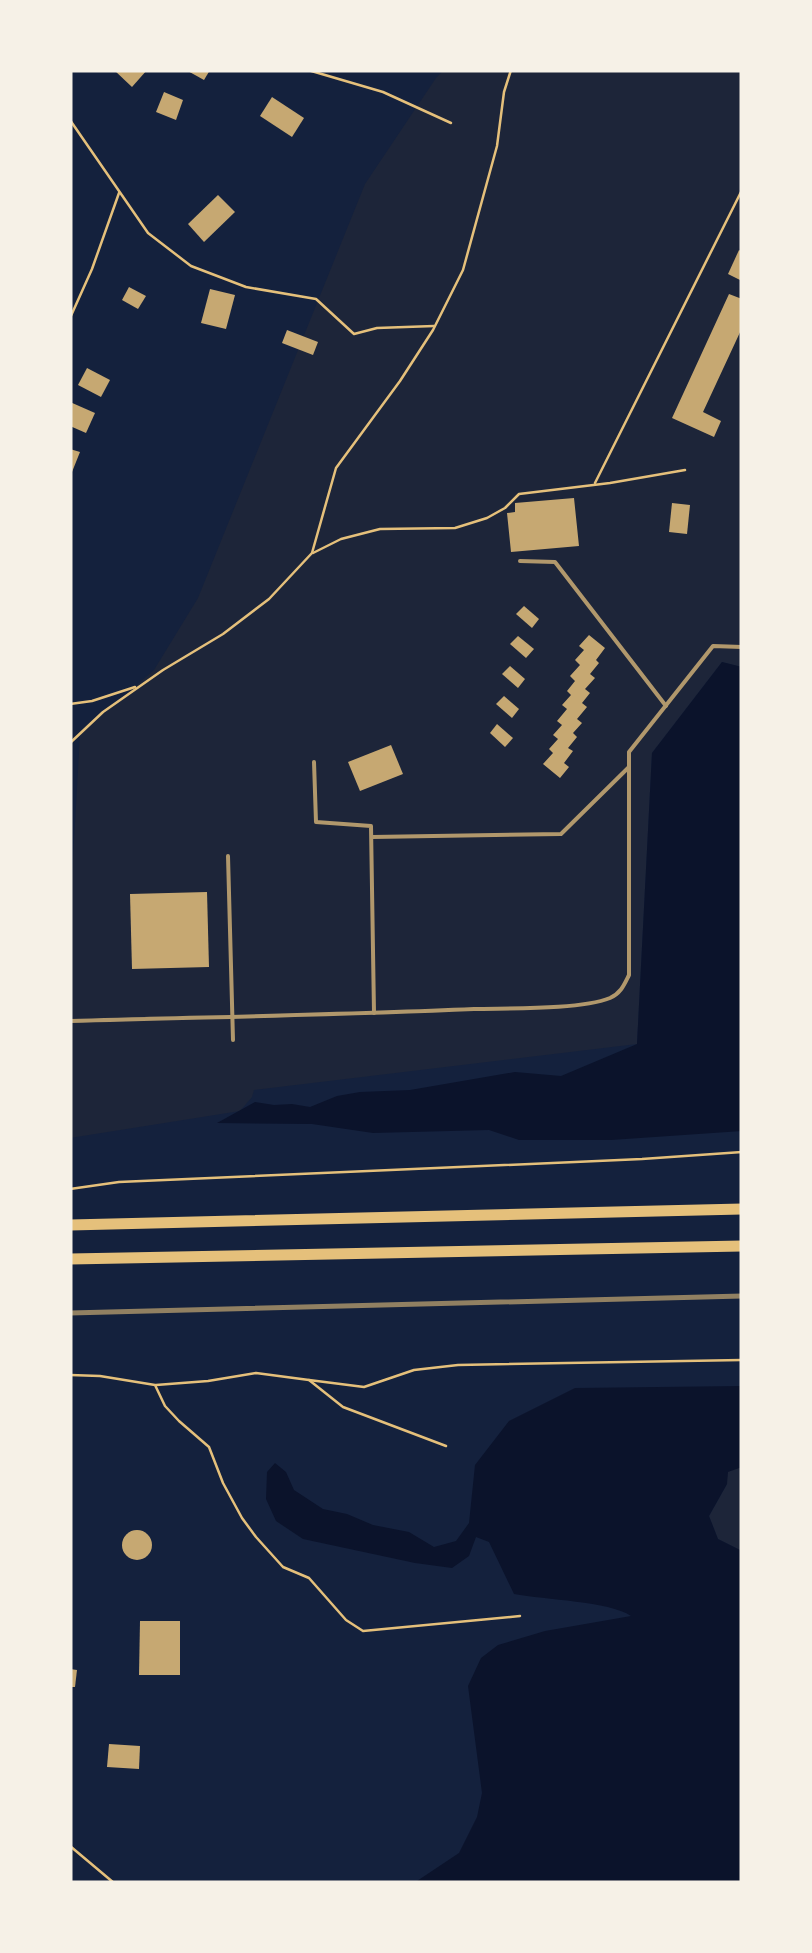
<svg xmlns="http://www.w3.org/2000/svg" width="812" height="1953" viewBox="0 0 812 1953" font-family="'PT Sans Narrow',sans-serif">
<rect width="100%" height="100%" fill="#14213d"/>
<g fill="#1d2539">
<path d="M444,70H742V667L722,662L652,753L637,1044L254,1090L252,1097L240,1111L70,1138V913L80,734L154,670L198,598L365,184L436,78Z"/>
<path d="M742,1467V1551L718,1539L709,1516L727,1484V1471Z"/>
</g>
<g fill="#0b132b">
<path d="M722,662L742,667V1131L611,1140H519L489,1130L373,1133L312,1124L217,1123L255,1102L274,1105L292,1104L310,1107L337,1096L360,1092L410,1090L515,1072L561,1076L637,1044L652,753Z"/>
<path d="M742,1386V1467L728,1472L727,1484L709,1516L718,1539L742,1551V1883H414L459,1853L477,1817L482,1793L468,1686L481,1658L498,1645L545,1631L631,1616C609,1601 545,1600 514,1594L489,1542L476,1537L469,1556L452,1568L415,1563L303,1539L276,1521L266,1499L267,1472L275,1463L286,1472L294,1490L323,1509L347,1514L373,1525L409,1532L434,1547L456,1541L469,1523L475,1465L509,1421L575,1388Z"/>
</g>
<g fill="#c6a872">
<path d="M114,70H147L132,87Z"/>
<path d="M186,70H210L204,80Z"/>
<path d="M164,92L183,100L176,120L156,112Z"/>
<path d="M272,97L304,118L292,137L260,116Z"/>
<path d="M218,195L235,212L204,242L188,224Z"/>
<path d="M739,250L742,252V281L728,274Z"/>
<path d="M129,287L146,296L138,309L122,300Z"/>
<path d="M210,289L235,295L226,329L201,323Z"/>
<path d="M729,294L742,299V328L703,412L721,421L714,437L672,418Z"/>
<path d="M287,330L318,342L313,355L282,343Z"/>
<path d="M87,368L110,380L101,397L78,385Z"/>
<path d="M70,402L95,413L86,433L70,426Z"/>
<path d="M70,449L80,452L70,477Z"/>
<path d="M574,498L579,546L511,552L507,513L515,512V503Z"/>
<path d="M672,503L690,505L687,534L669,532Z"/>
<path d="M524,606L539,619L532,628L516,614Z"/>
<path d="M589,635L605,648L596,660L599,663L590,674L595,678L585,689L590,693L582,703L587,707L577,719L582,723L573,733L577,737L568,748L573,751L564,763L569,767L560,778L543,764L553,753L549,749L558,739L553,735L562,725L557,721L567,709L562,705L571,695L567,691L575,681L570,676L580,665L575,660L584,650L579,646Z"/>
<path d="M518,636L534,649L526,658L510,644Z"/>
<path d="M510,666L525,679L518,688L502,674Z"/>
<path d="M504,696L519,709L512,718L496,704Z"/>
<path d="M497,724L513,738L505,747L490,733Z"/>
<path d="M391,745L403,774L360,791L348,762Z"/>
<path d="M207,892L209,967L132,969L130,894Z"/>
<circle cx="137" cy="1545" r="15"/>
<path d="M140,1621H180V1675H139Z"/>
<path d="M70,1669L77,1670L75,1687H70Z"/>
<path d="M109,1744L140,1746L139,1769L107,1767Z"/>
</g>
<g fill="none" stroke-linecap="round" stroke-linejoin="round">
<g stroke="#e5c07b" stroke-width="2.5">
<path d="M308,70L383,92L451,123"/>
<path d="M70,120L148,233L191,266L246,287L316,299L354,334L377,328L434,326"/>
<path d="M70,318L92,269L119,193"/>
<path d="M595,483L742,190"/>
<path d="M313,553L341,539L380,529L455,528L487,518L505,508L519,494L610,483L685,470"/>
<path d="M70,704L92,701L135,687"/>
<path d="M70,743L103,712L163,670L223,634L269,599L312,553L336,468L400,381L433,330L463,270L497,146L504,92L511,70"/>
<path d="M70,1189L119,1182L642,1159L742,1152"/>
<path d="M70,1375L100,1376L155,1385L165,1406L179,1421L209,1447L223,1483L242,1518L256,1537L283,1567L309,1578L346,1620L363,1631L520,1616"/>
<path d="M309,1380L364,1387L414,1370L458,1365L742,1360"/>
<path d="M156,1385L208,1381L256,1373L309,1380L343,1407L446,1446"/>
<path d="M70,1846L114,1883"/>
</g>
<g stroke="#b1986c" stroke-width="4">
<path d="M520,561L555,562L666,706"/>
<path d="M314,762L316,822L371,826L374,1013"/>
<path d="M372,837L561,834L629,767"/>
<path d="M228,856L233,1040"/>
<path d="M70,1021C205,1017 339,1015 474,1009C509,1008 580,1010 610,998C621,993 624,985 629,975V752L713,646L742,647"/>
</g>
<g stroke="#e5c07b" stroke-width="11">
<path d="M70,1225L742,1209"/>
<path d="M70,1259L742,1246"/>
</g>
<path stroke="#918062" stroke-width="5" d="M70,1313L742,1296"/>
</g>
<rect width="812" height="1953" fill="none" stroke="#f6f1e7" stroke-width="145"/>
</svg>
